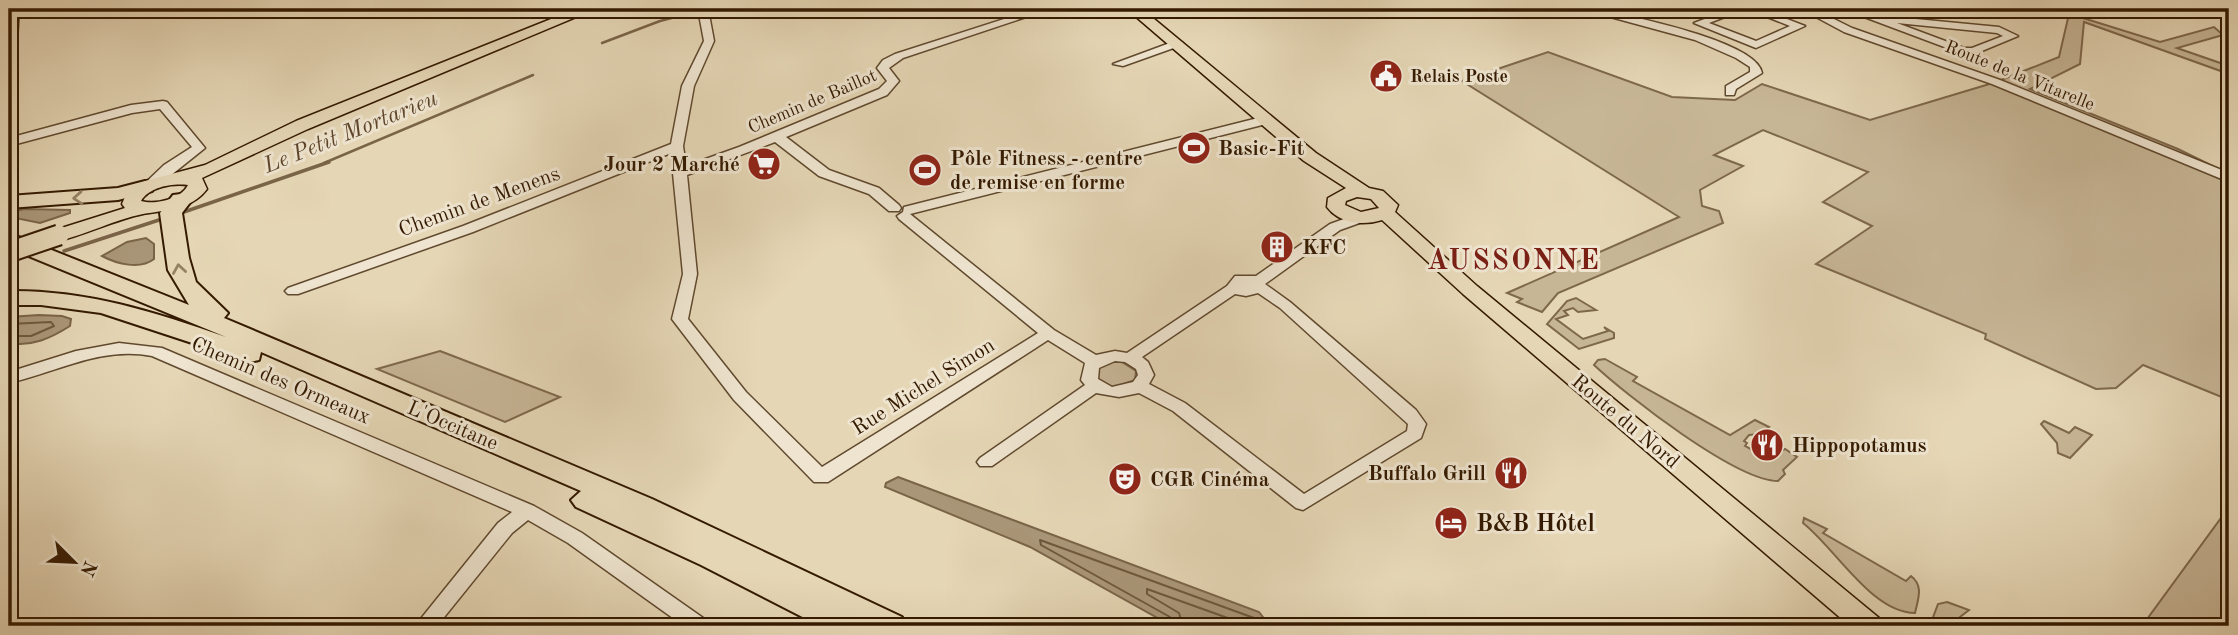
<svg xmlns="http://www.w3.org/2000/svg" width="2238" height="635" viewBox="0 0 2238 635" font-family="'Old Standard TT',serif">
<rect width="100%" height="100%" fill="#e5d6b5"/>
<filter id="stains"><feTurbulence type="fractalNoise" baseFrequency=".00286" numOctaves="4"/><feColorMatrix values="0 0 0 0 .2 0 0 0 0 .09 0 0 0 0 .02 0 0 0 .5 -.17"/></filter>
<radialGradient id="worn" r=".72"><stop offset=".6" stop-color="#630" stop-opacity="0"/><stop offset="1" stop-color="#630" stop-opacity=".3"/></radialGradient>
<g fill="#c7b696" stroke="#7e684c" stroke-width="2">
<path d="M2054,9L2160,42L2214,27L2223,35L2177,48L2229,66V74L2084,22L2080,64L2030,89L2178,149L2229,174L2217,176L2229,183V400L2143,365L2116,388L2096,389L1985,339L1986,334L1816,264L1872,226L1823,202L1868,172L1763,130L1714,155L1743,166L1700,190L1702,206L1719,211L1723,223L1558,293L1542,312L1517,302L1522,299L1507,293L1679,217L1462,81L1548,52L1672,97L1735,100L1762,84L1870,120L1996,82L2059,57L2069,14Z"/>
<path d="M1576,298L1596,310L1578,312L1573,308L1564,311L1568,315L1556,319L1583,339L1608,331L1604,327L1614,333V338L1579,349L1547,324L1567,301Z"/>
<path d="M440,351L560,397L505,422L377,369Z"/>
<path d="M1605,359L1637,377L1633,381L1730,435L1755,420L1769,427L1760,434L1749,435L1744,441L1747,443L1745,446L1769,459L1785,449L1797,457L1783,470L1785,474L1778,481C1736,481 1626,395 1594,365L1598,360Z"/>
<path d="M1108,362H1122L1136,371L1135,380L1112,388L1099,384L1094,371Z"/>
<path d="M2044,421L2069,433L2075,427L2092,435L2070,458L2058,453L2057,443L2041,424Z"/>
<path d="M2229,507V526L2225,532L2229,540V626H2142Z"/>
<path d="M1804,518L1827,529L1823,533L1906,581L1911,576C1924,586 1918,599 1915,613C1872,613 1836,549 1803,523Z"/>
<path d="M1947,602L1969,610L1960,617L1970,625L1934,624L1932,620L1938,604Z"/>
</g>
<g fill="#a99678" stroke="#7a6448" stroke-width="2">
<path d="M24,209L70,210V213L40,223L10,217L9,213Z"/>
<path d="M146,238L154,244V259C140,270 117,264 102,256L127,242Z"/>
<path d="M39,315L62,316L71,319L70,326C51,338 32,347 9,343V317Z"/>
<path d="M898,477L1259,612L1270,626H1172L1030,547L885,487L886,483Z"/>
</g>
<g fill="none" stroke-linecap="round" stroke-linejoin="round">
<g stroke="#6e583c" stroke-width="2">
<path d="M9,324L51,322L54,326L31,336H9"/>
<path d="M1174,626L1170,617L1041,545L1040,540L1254,618L1261,626"/>
<path d="M1183,626L1179,613L1147,594V589L1250,626"/>
</g>
<g stroke="#7a6448" stroke-width="2.5">
<path d="M602,43L660,21L702,10"/>
<path d="M324,163L533,75"/>
</g>
<g stroke="#7a6448" stroke-width="3.5">
<path d="M181,213L329,162"/>
<path d="M64,251L162,219"/>
<path d="M9,269L15,267"/>
</g>
<defs>
<g id="minor">
<path d="M9,9H19L15,72L9,75Z"/>
<path d="M698,9H708L714,41L694,86L683,146L686,166L739,147L879,89L887,81L877,68L883,60L895,54L1035,9H1050L903,58L889,68L899,81L887,95L786,137L829,170L879,188L899,205L901,208L899,211H889L869,194L819,176L775,142L687,175L697,274L688,319L746,392L822,467L1038,333L899,219L897,216L903,212L904,207L1266,116L1272,120L1270,123L910,214L1054,330L1096,355L1115,351L1127,353L1227,286L1235,276H1256L1330,224L1355,215H1365L1367,218L1365,221L1340,230L1265,284L1290,302L1416,410L1426,424L1421,438L1303,510L1296,508L1173,411L1139,393L1119,397L1096,393L992,466H980L977,462L980,458L1085,385L1081,380L1085,363L1048,340L828,482H814L734,400L672,319L683,274L671,153L473,232L298,294H288L285,291L288,288L463,226L671,144L682,86L704,41ZM1258,293L1280,308L1408,424L1407,431L1304,494L1185,403L1149,384L1154,375L1148,362L1142,357L1235,294L1246,296ZM1115,361L1125,362L1136,369L1138,375L1133,382L1112,387L1098,379L1099,368Z"/>
<path d="M1496,9H1508L1500,13Z"/>
<path d="M1581,9H1598C1629,16 1757,41 1762,73L1736,89L1734,95H1726V86L1750,72V67L1736,58L1695,40Z"/>
<path d="M1731,9H1746L1709,23L1756,41L1790,26L1747,9H1761L1805,26L1756,48L1694,23Z"/>
<path d="M1801,9H1814L1852,28L2000,80L2229,173V182L1992,84L1844,32Z"/>
<path d="M1843,9H1857L1874,15L1999,27L2018,36L1977,53L1963,54ZM1897,23L1997,33L2003,36L1972,48H1964Z"/>
<path d="M1178,40L1183,43L1182,45L1123,66L1113,64Z"/>
<path d="M163,101L167,102L205,148L155,188L150,189L143,185L164,165L192,147L160,109L132,113L9,146V138L131,105Z"/>
<path d="M119,343L162,348L534,506L582,533L706,620L710,626H684L568,543L528,520L512,533L437,626H415L498,523L512,512L152,356C100,346 58,372 9,383V372L76,351Z"/>
</g>
<g id="major">
<path d="M576,9H595L308,129L202,178L207,189C191,210 166,210 143,214C114,220 87,234 59,241L49,235L52,231L125,208L122,204L127,192L145,181L205,165L296,121ZM188,185C181,199 156,205 141,201C149,187 172,183 188,185Z"/>
<path d="M1127,9H1142L1316,153L1369,188L1383,191L1398,205L1395,212L1477,286L1879,618L1883,626H1850L1463,294L1382,220C1363,226 1340,224 1327,207L1328,198L1346,188L1304,161ZM1357,197L1371,199L1379,208L1361,212L1345,205L1346,201Z"/>
<path d="M2212,9H2227L2229,22Z"/>
</g>
<g id="highway">
<path d="M145,181L155,187L152,191L118,200L9,208V196L118,188Z"/>
<path d="M181,194L192,200L182,213L189,258L196,282L228,313L224,318L652,499L902,617L906,626H820L701,565L576,507L571,500L581,491L261,352L259,360L250,362L101,313L41,305H9V291C86,290 155,312 226,337L9,248V233L189,305L168,270L160,213L173,195Z"/>
</g>
</defs>
<use href="#minor" stroke="#60492e" stroke-width="3"/>
<use href="#major" stroke="#341a01" stroke-width="3"/>
<use href="#highway" stroke="#341a01" stroke-width="4"/>
<use href="#minor" fill="#eee4cf" fill-rule="evenodd"/>
<use href="#major" fill="#e5d6b5" fill-rule="evenodd"/>
<use href="#highway" fill="#e5d6b5" fill-rule="evenodd"/>
<defs>
<path id="major-bridge" d="M9,252L59,235"/>
</defs>
<use href="#major-bridge" stroke="#341a01" stroke-width="23" stroke-linecap="butt"/>
<use href="#major-bridge" stroke="#e5d6b5" stroke-width="19"/>
</g>
<defs><path id="oneway-chevron" d="M-2-3.5L2.5 0L-2 3.5" fill="none" stroke-width="1.6" stroke-linecap="round" stroke-linejoin="round" transform="scale(1.75)"/></defs>
<g stroke="#958164">
<use href="#oneway-chevron" transform="translate(78 198) rotate(176)"/>
<use href="#oneway-chevron" transform="translate(179 269) rotate(-99)"/>
</g>
<defs>
<symbol id="civic-disc" viewBox="-11 -11 22 22"><circle r="9.5" fill="#8f2418" stroke="#eee4cf"/><path d="M-.6-6.5H3V-4.5H.6V-3L4-1V1h2V6H-6V1h2V-1L-.6-3ZM-1.2 2.5V6h2.4V2.5Z" fill="#fff"/></symbol>
<symbol id="stadium-disc" viewBox="-11 -11 22 22"><circle r="9.5" fill="#8f2418" stroke="#eee4cf"/><path d="M0-5a6.5 5 0 1 0 0 10a6.5 5 0 1 0 0-10ZM-3.5-1.8h7v3.6h-7Z" fill="#fff"/></symbol>
<symbol id="supermarket-disc" viewBox="-11 -11 22 22"><circle r="9.5" fill="#8f2418" stroke="#eee4cf"/><path d="M-6-5.5h2.5l.6 2H6L4.5 2H-2.5L-4.4-4H-6ZM-1.5 3.2a1.3 1.3 0 1 0 .1 0ZM3 3.2a1.3 1.3 0 1 0 .1 0Z" fill="#fff"/></symbol>
<symbol id="building-disc" viewBox="-11 -11 22 22"><circle r="9.5" fill="#8f2418" stroke="#eee4cf"/><path d="M-4-6H4V6H1V3H-1V6H-4ZM-2.5-4.3h1.7v1.8h-1.7ZM.8-4.3h1.7v1.8H.8ZM-2.5-1h1.7V.8h-1.7ZM.8-1h1.7V.8H.8Z" fill="#fff"/></symbol>
<symbol id="restaurant-disc" viewBox="-11 -11 22 22"><circle r="9.5" fill="#8f2418" stroke="#eee4cf"/><path d="M-5-6h1v4h1v-4h1v4h1v-4h1v5L-1.5 .5V6h-2V.5L-5-1ZM5-6V6H3V1.5H1.5Q1.5-4 5-6Z" fill="#fff"/></symbol>
<symbol id="theatre-disc" viewBox="-11 -11 22 22"><circle r="9.5" fill="#8f2418" stroke="#eee4cf"/><path d="M-5-5.5Q0-4 5-5.5V0Q5 5 0 6Q-5 5-5 0ZM-3.3-2.5H-1v1.5H-3.3ZM1-2.5H3.3v1.5H1ZM-2.8 1Q0 5.5 2.8 1Z" fill="#fff"/></symbol>
<symbol id="hotel-disc" viewBox="-11 -11 22 22"><circle r="9.5" fill="#8f2418" stroke="#eee4cf"/><path d="M-6-4.5h1.5V1H6V5H4.5V3h-9V5H-6ZM-4 0a1.8 1.8 0 1 1 3.6 0ZM.5 0V-2.5h3Q6-2.5 6 0Z" fill="#fff"/></symbol>
</defs>
<g fill-rule="evenodd">
<use href="#civic-disc" x="1367" y="57" width="38" height="38"/>
<use href="#stadium-disc" x="1175" y="129" width="38" height="38"/>
<use href="#supermarket-disc" x="745" y="145" width="38" height="38"/>
<use href="#stadium-disc" x="906" y="151" width="38" height="38"/>
<use href="#building-disc" x="1258" y="228" width="38" height="38"/>
<use href="#restaurant-disc" x="1748" y="426" width="38" height="38"/>
<use href="#restaurant-disc" x="1492" y="454" width="38" height="38"/>
<use href="#theatre-disc" x="1106" y="460" width="38" height="38"/>
<use href="#hotel-disc" x="1432" y="504" width="38" height="38"/>
</g>
<g text-anchor="middle" stroke-width="6" stroke-linejoin="round" paint-order="stroke">
<g font-size="18" fill="#341a01" stroke="#eee4cf">
<text transform="translate(2020 75) rotate(22)" y="6">Route de la Vitarelle</text>
<text transform="translate(812 101) rotate(-23)" y="6">Chemin de Baillot</text>
</g>
<g font-size="18" font-weight="bold" fill="#341a01" stroke="#eee4cf" text-anchor="start">
<text x="1410" y="82">Relais Poste</text>
</g>
<g font-size="21" font-weight="bold" fill="#341a01" stroke="#eee4cf" text-anchor="start">
<text x="1218" y="155">Basic-Fit</text>
<text x="950" y="165">Pôle Fitness - centre<tspan x="950" dy="24">de remise en forme</tspan></text>
<text x="740" y="171" text-anchor="end">Jour 2 Marché</text>
<text x="1302" y="254">KFC</text>
<text x="1792" y="452">Hippopotamus</text>
<text x="1486" y="480" text-anchor="end">Buffalo Grill</text>
<text x="1150" y="486">CGR Cinéma</text>
</g>
<g font-size="21" fill="#341a01" stroke="#eee4cf">
<text transform="translate(479 201) rotate(-20)" y="7">Chemin de Menens</text>
<text transform="translate(281 380) rotate(23)" y="7">Chemin des Ormeaux</text>
<text transform="translate(923 386) rotate(-32)" y="7">Rue Michel Simon</text>
<text transform="translate(1626 421) rotate(40)" y="7">Route du Nord</text>
<text transform="translate(453 425) rotate(23)" y="7">L'Occitane</text>
</g>
<g font-size="23" font-style="italic" fill="#5d452b" stroke="#eee4cf">
<text transform="translate(350 131) rotate(-22)" y="8">Le Petit Mortarieu</text>
</g>
<g font-size="24" font-weight="bold" fill="#341a01" stroke="#eee4cf" text-anchor="start">
<text x="1476" y="531">B&amp;B Hôtel</text>
</g>
<g font-size="28" font-weight="bold" letter-spacing="2" fill="#7a1f14" stroke="#eee4cf">
<text x="1514" y="269">AUSSONNE</text>
</g>
</g>
<rect width="2238" height="635" fill="none" stroke="#e5d6b5" stroke-width="35"/>
<rect x="10" y="10" width="2217" height="614" fill="none" stroke="#341a01" stroke-width="3.5"/>
<rect x="18" y="18" width="2203" height="600" fill="none" stroke="#341a01" stroke-width="2"/>
<g transform="translate(74 562) rotate(114)" stroke="#eee4cf" stroke-width="5" paint-order="stroke">
<path d="M0-5L12 26L0 18L-12 26Z" fill="#341a01"/>
<text y="-10" font-size="19" font-weight="bold" text-anchor="middle" fill="#341a01">N</text>
</g>
<rect width="100%" height="100%" filter="url(#stains)"/>
<rect width="100%" height="100%" fill="url(#worn)"/>
</svg>
